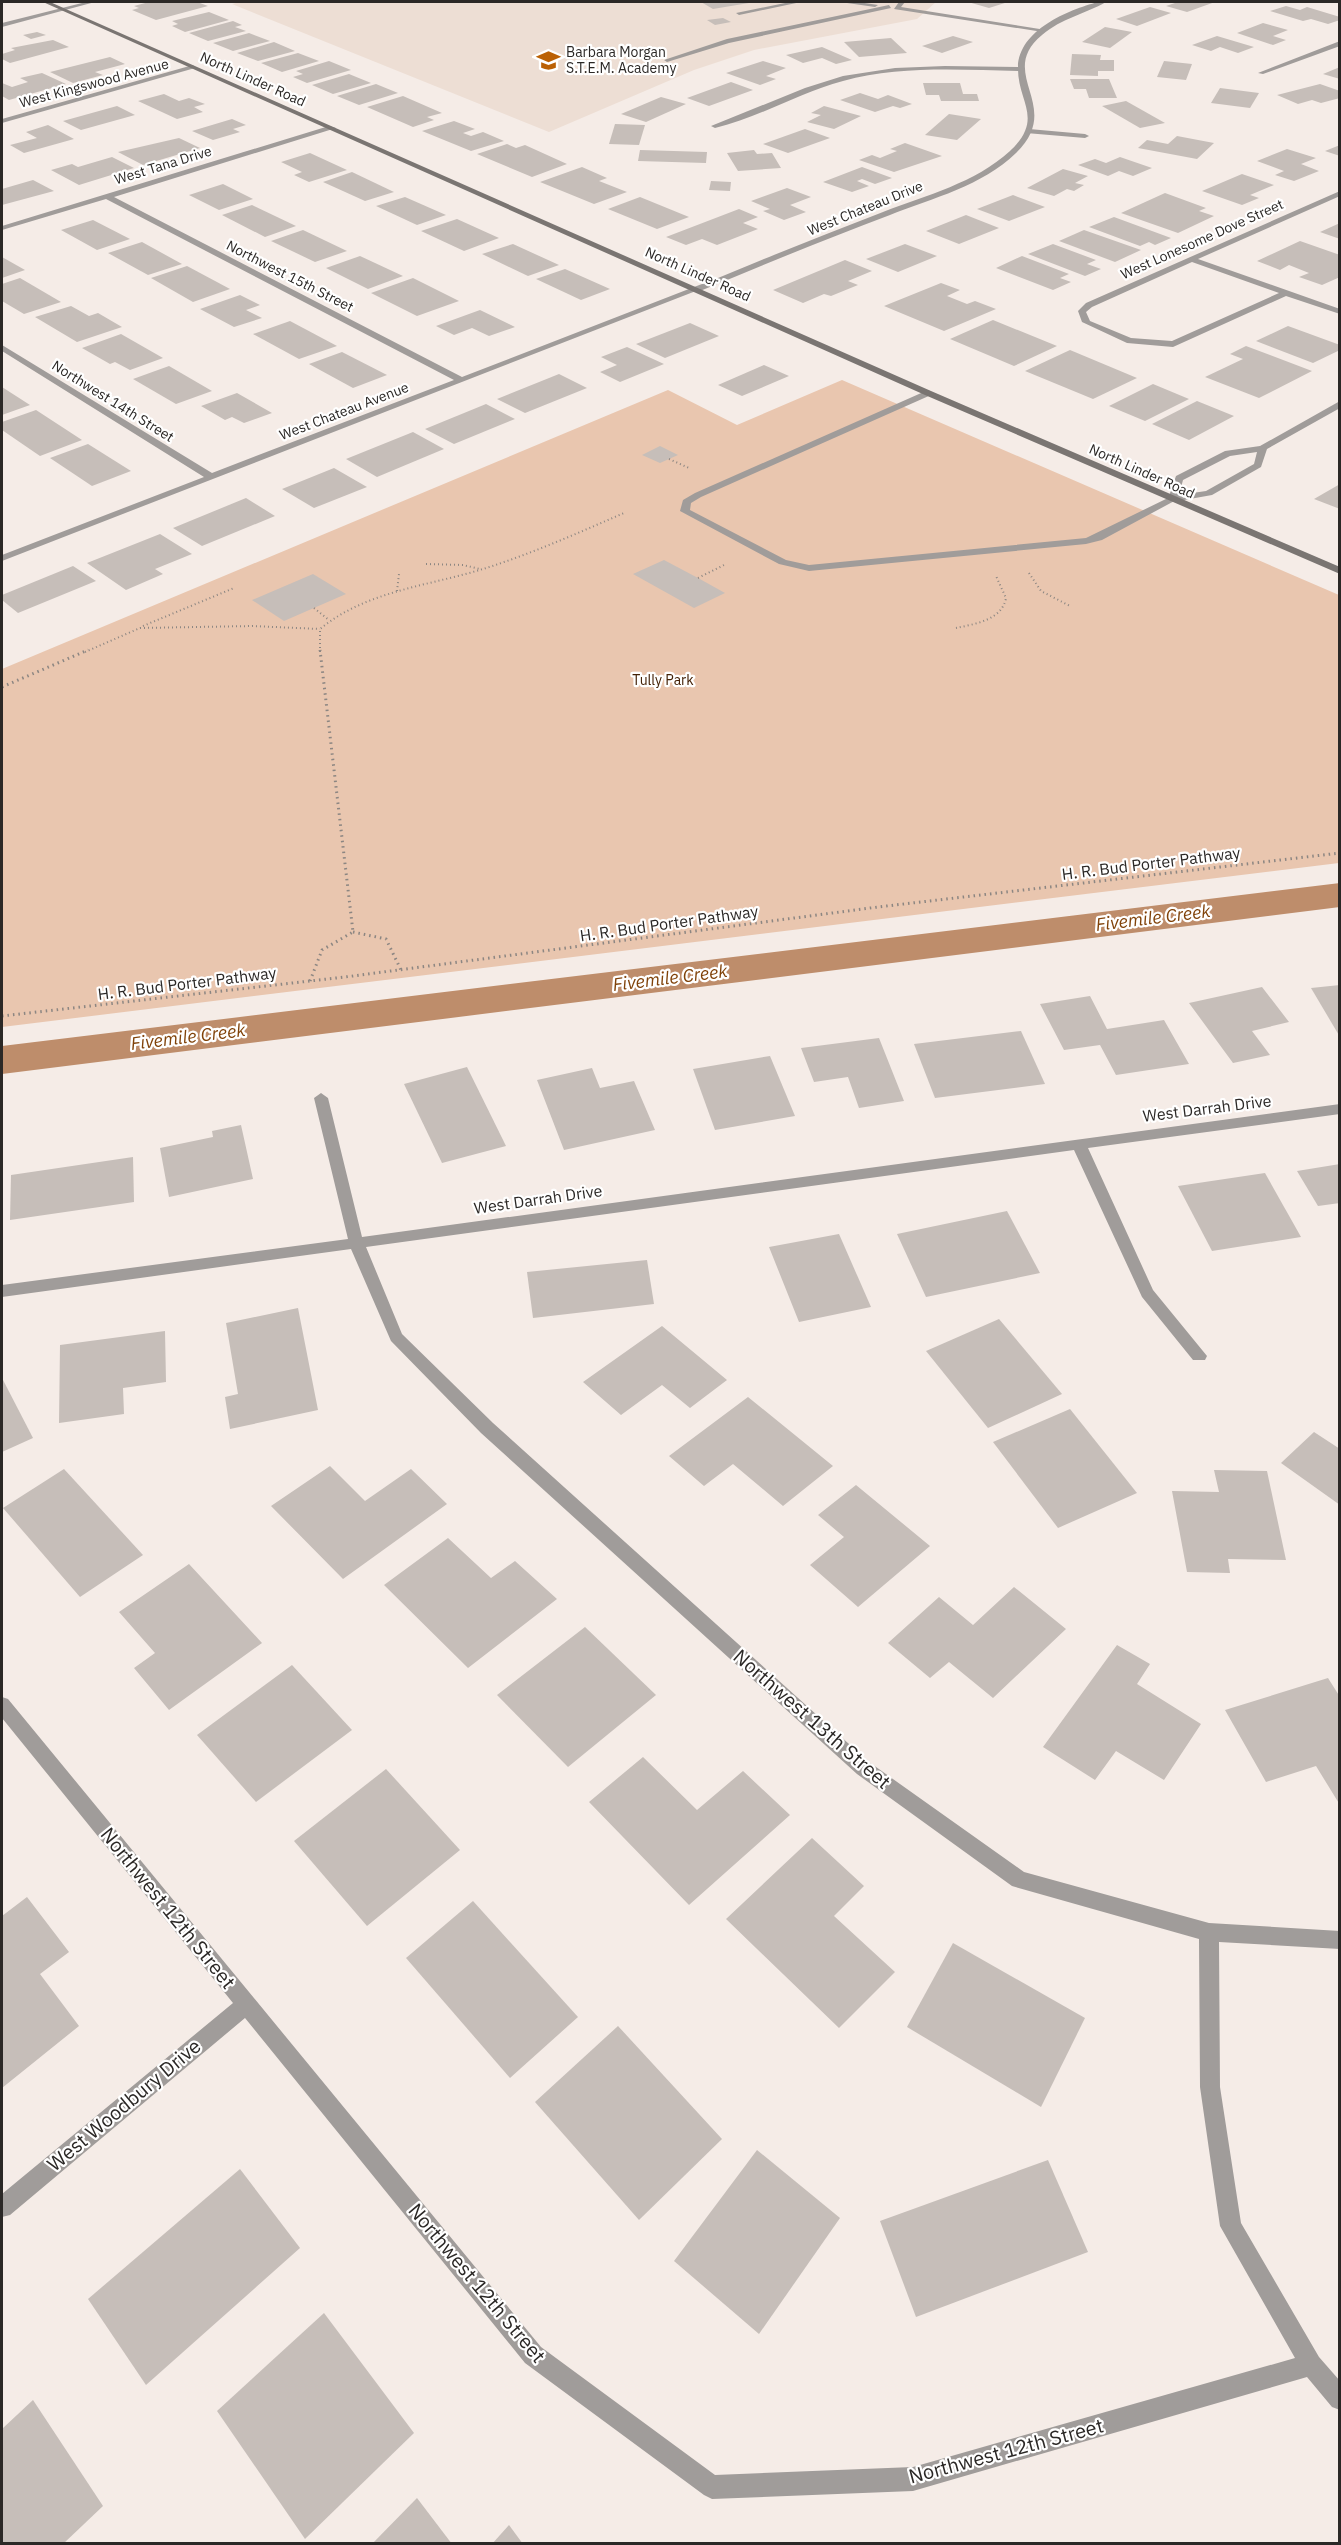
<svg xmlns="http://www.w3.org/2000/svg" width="1341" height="2545" viewBox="0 0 1341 2545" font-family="'IBM Plex Sans',sans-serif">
<rect width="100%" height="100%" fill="#f5ece7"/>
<path fill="#edded4" d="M240,2H936L917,19L754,50L694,70L549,132L232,4Z"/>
<path fill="#e9c6af" d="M842,380L1339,595V863L2,1027V669L668,390L737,425Z"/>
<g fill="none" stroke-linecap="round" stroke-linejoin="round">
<path fill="#be8d6b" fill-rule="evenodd" d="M1340,883V907L2,1074V1046Z"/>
</g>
<g fill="#c6beb9">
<path d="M149,2H197L208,6L156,20L132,10L139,8L134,6Z"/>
<path d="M701,2H749V3L713,9Z"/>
<path d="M968,2H1008L989,8Z"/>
<path d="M1178,2H1215L1187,12L1166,6Z"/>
<path d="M1286,6L1300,10L1307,7L1340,17V20L1328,24L1311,19L1303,21L1270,11Z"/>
<path d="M1150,7L1171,13L1137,26L1116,19Z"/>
<path d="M209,12L229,20L185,32L172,26L178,24L172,21Z"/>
<path d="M723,18L731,22L715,25L707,20Z"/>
<path d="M233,21L242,25L235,27L246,31L208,41L189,33Z"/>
<path d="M1263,23L1288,30L1273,36L1286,40L1273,45L1237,33Z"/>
<path d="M1105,27L1132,32L1110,48L1082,42Z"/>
<path d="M37,32L46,35L31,39L23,35Z"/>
<path d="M249,33L270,41L233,51L213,43Z"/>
<path d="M953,36L973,42L942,53L922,46Z"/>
<path d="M1217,36L1254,47L1238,53L1220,47L1211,51L1192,45Z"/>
<path d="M891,38L907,53L859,57L844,42Z"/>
<path d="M53,40L69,47L10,63L2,59V54L15,50L11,48Z"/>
<path d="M274,42L295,51L258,61L237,53Z"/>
<path d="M822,47L852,60L836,64L822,58L803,63L786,55Z"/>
<path d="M298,53L319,61L282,72L261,63Z"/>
<path d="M1072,54L1101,55L1100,60H1114V71H1098V76L1070,75Z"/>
<path d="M110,57L125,64L95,72L103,75L73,83L50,72Z"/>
<path d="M329,61L351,70L307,83L293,77L303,74L296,71Z"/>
<path d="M763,61L786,68L766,76L776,79L760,85L726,73Z"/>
<path d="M1164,61L1192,64L1186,80L1157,77Z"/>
<path d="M1340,67V79L1323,74Z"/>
<path d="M42,73L66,84L9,100L2,96V83L12,87L28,82L20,78Z"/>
<path d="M349,74L371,83L333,94L312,85Z"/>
<path d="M1070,79H1109L1117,98H1089L1086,89H1074Z"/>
<path d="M731,82L753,90L709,106L687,98Z"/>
<path d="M923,83H960L963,94H977L979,101H941L939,95H926Z"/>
<path d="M376,84L398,93L359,105L337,96Z"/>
<path d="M1320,84L1340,91V98L1321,103L1312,100L1298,104L1277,95Z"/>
<path d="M1220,88L1259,93L1250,108L1211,103Z"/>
<path d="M860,93L878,99L888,95L912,104L900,108L893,106L875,112L840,100Z"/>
<path d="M164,94L179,101L189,98L205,104L194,107L203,112L177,119L138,101Z"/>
<path d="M403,96L442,113L427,117L434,120L413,127L367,107Z"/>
<path d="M661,97L686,104L646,122L621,114Z"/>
<path d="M1126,101L1165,123L1140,128L1102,106Z"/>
<path d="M117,106L135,115L81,130L63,121Z"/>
<path d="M824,106L861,116L834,129L807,122L821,115L811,113Z"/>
<path d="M949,114L981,119L957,140L925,135Z"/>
<path d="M232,119L246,125L233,129L240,132L213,140L192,131Z"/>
<path d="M454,121L475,129L463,133L471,136L483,132L504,141L471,151L422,131Z"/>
<path d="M615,124L645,125L639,145L609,144Z"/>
<path d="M48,125L74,139L24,153L10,145L37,138L26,132Z"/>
<path d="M805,129L830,138L788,153L763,144Z"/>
<path d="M1177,136L1214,143L1197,159L1138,148L1147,140L1168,144Z"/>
<path d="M179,138L200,148L143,165L118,152Z"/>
<path d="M905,143L942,156L894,172L859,160L872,155L880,158L897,151L890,149Z"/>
<path d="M507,144L516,148L525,145L567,164L532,177L477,154Z"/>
<path d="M1340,145V156L1325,151Z"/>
<path d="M1287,149L1316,158L1301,164L1319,171L1294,181L1275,175L1284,171L1257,161Z"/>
<path d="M640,150L707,152L706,163L638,161Z"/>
<path d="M754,150L757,154L772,153L781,168L738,171L727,153Z"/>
<path d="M310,153L347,170L309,182L294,175L302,172L281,162Z"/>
<path d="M112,157L134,168L79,185L51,170L72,164L78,167Z"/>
<path d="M1120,157L1152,168L1133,176L1119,171L1108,176L1078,165L1095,159L1106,163Z"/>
<path d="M582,167L607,178L599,181L627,192L594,204L540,182Z"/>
<path d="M862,167L892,178L875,184L862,179L857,181L869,186L852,192L823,182Z"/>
<path d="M1063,169L1088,176L1075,183L1084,185L1074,191L1067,189L1054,196L1027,188Z"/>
<path d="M352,172L394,192L365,201L323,182Z"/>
<path d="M1242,174L1274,185L1250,195L1259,198L1242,205L1202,191Z"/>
<path d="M33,180L54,191L2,205V189Z"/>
<path d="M711,181L731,182L730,191L709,190Z"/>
<path d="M223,184L253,199L219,210L189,195Z"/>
<path d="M787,188L811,197L790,205L806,212L784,220L763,211L770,209L751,201Z"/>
<path d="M1165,193L1206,208L1199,211L1214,216L1178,233L1121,213Z"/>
<path d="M1013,195L1045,207L1009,221L977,209Z"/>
<path d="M405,197L446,215L417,225L376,206Z"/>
<path d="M640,197L689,217L657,229L608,209Z"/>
<path d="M252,205L296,226L265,237L222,215Z"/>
<path d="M739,209L758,217L743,223L758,229L717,245L702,239L686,245L666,237Z"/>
<path d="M966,215L999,228L959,244L926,231Z"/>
<path d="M1114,217L1171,238L1155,245L1149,242L1140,246L1089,227Z"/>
<path d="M457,219L499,238L464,251L421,231Z"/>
<path d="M93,220L130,239L97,250L61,230Z"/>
<path d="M1340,223V239L1320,232Z"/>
<path d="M303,230L347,251L315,262L271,241Z"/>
<path d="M1084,230L1141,250L1115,262L1059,241Z"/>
<path d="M1300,241L1340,255V277L1322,285L1299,277L1309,273L1289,265L1280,270L1257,261Z"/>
<path d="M142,242L182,264L148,275L108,253Z"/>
<path d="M513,244L559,265L528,276L482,254Z"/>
<path d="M905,244L937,256L898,272L866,259Z"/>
<path d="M1053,244L1096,260L1087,264L1101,269L1085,276L1028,254Z"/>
<path d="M360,256L403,276L368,289L326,268Z"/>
<path d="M1022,256L1069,274L1060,278L1071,282L1053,290L996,268Z"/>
<path d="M2,257L25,270L2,278Z"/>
<path d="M845,260L872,271L848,281L858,285L831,296L824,294L803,303L773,290Z"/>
<path d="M187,266L230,289L193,302L151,278Z"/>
<path d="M565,269L610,289L581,300L536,279Z"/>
<path d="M20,278L61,302L24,314L2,301V284Z"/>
<path d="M413,278L459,301L417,316L371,293Z"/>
<path d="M941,283L960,290L947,296L967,304L975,301L996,309L944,331L884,306Z"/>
<path d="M240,295L260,305L246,310L262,318L234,327L200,309Z"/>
<path d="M71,306L89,316L98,313L122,327L77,342L35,317Z"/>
<path d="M480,310L515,327L489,336L472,328L454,335L436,326Z"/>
<path d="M993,320L1057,346L1014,366L950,339Z"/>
<path d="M290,321L337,346L299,359L253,334Z"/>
<path d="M690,323L719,336L665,358L636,344Z"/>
<path d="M1288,326L1340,345V350L1313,363L1256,341Z"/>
<path d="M121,334L163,358L130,370L115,362L110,364L82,348Z"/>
<path d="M1246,346L1312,371L1259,398L1205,377L1243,359L1230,354Z"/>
<path d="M627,347L664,364L620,382L600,372L617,365L601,357Z"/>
<path d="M1070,350L1137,378L1093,399L1025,371Z"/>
<path d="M342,352L387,375L353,388L309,364Z"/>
<path d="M764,365L789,376L742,396L718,385Z"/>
<path d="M169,366L212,391L176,404L133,379Z"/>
<path d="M559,374L587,388L525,413L497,399Z"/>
<path d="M1153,384L1189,399L1145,421L1109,406Z"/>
<path d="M2,387L30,405L2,415Z"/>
<path d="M237,393L272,413L244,423L232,417L225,420L201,406Z"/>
<path d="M1197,401L1234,416L1189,440L1152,424Z"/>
<path d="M486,404L515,419L454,444L425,429Z"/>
<path d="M36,410L82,440L40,456L2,430V422Z"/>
<path d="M413,432L444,449L377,477L346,459Z"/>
<path d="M88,444L131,471L92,486L50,458Z"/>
<path d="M660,446L678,455L660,463L642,455Z"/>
<path d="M334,468L367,487L314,508L282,489Z"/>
<path d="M1340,484V509L1314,499Z"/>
<path d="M246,498L275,516L202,546L173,528Z"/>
<path d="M160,534L192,554L155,569L163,574L126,590L87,563Z"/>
<path d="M664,560L698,578L725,593L694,608L633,574Z"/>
<path d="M73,566L96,581L18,613L2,600V595Z"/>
<path d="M313,574L346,594L284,621L252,600Z"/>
<path d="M1340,985V1037L1311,988Z"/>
<path d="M1262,987L1289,1022L1252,1031L1270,1055L1233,1063L1189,1003Z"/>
<path d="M1090,996L1107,1029L1164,1020L1189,1064L1116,1075L1100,1045L1064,1050L1040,1004Z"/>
<path d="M1021,1031L1045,1084L935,1098L914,1044Z"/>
<path d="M879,1038L904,1101L859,1108L848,1077L814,1082L801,1048Z"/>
<path d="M770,1056L795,1116L715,1130L693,1069Z"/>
<path d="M467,1067L506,1146L442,1163L404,1084Z"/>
<path d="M592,1068L600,1088L634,1081L655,1130L564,1150L537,1080Z"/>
<path d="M241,1125L253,1179L169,1197L160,1148L213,1137L212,1131Z"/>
<path d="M133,1157L134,1202L10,1220L11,1175Z"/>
<path d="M1340,1164V1203L1318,1206L1297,1171Z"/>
<path d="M1265,1173L1301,1237L1212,1251L1178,1186Z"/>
<path d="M1007,1211L1040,1273L926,1297L897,1234Z"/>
<path d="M839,1234L871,1307L799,1322L769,1247Z"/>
<path d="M647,1260L654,1304L533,1318L527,1272Z"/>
<path d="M298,1308L318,1410L230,1429L225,1397L238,1394L226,1323Z"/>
<path d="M999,1319L1062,1394L988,1428L926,1351Z"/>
<path d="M662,1326L727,1380L690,1408L662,1385L621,1415L583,1382Z"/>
<path d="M165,1331L166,1382L123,1388L124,1414L59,1423L60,1345Z"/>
<path d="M2,1378L33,1438L2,1452Z"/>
<path d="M748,1397L833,1466L783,1506L733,1464L704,1486L669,1456Z"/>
<path d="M1070,1409L1137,1493L1058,1528L993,1442Z"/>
<path d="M1314,1432L1340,1449V1505L1281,1463Z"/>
<path d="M330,1466L365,1501L411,1469L447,1504L343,1579L271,1506Z"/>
<path d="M64,1469L143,1555L80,1597L3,1508Z"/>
<path d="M1214,1470L1267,1471L1286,1560L1228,1559L1230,1573L1187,1572L1172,1491L1219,1492Z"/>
<path d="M856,1485L930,1546L858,1607L810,1565L844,1537L818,1515Z"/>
<path d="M448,1538L491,1578L515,1561L557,1599L468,1668L384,1585Z"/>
<path d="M189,1564L262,1643L169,1710L134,1668L155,1653L119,1612Z"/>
<path d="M1014,1587L1066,1629L993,1698L949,1662L930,1678L888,1643L939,1597L973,1625Z"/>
<path d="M585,1627L656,1695L568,1767L497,1695Z"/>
<path d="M1117,1645L1150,1664L1137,1684L1201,1724L1164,1780L1116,1751L1095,1780L1043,1747Z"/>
<path d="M292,1665L352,1730L256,1802L197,1735Z"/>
<path d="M1328,1678L1340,1697V1805L1316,1766L1266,1782L1225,1710Z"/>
<path d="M643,1757L697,1810L743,1771L790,1815L689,1905L589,1802Z"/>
<path d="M386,1769L460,1850L367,1926L294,1841Z"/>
<path d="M812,1838L864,1886L834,1916L895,1972L839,2028L726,1919Z"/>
<path d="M27,1897L69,1952L40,1974L79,2026L2,2088V1916Z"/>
<path d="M473,1901L578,2017L510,2078L406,1958Z"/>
<path d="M953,1943L1085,2018L1041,2107L907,2027Z"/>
<path d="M618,2026L722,2139L639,2220L535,2102Z"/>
<path d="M757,2150L840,2218L759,2334L674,2261Z"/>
<path d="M1048,2160L1088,2252L916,2317L880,2221Z"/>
<path d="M240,2169L300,2248L146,2385L88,2299Z"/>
<path d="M324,2313L414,2433L305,2539L217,2411Z"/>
<path d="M33,2400L103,2506L63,2544H2V2429Z"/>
<path d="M417,2498L452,2544H372Z"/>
<path d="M509,2525L523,2544H492Z"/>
</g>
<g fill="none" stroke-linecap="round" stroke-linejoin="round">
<g stroke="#8c8682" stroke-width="2" stroke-dasharray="1 3" stroke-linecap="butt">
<path d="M669,459L689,468"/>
<path d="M426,564L463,565L480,569"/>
<path d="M1029,573L1041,591L1070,606"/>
<path d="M698,578L724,565"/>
<path d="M397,591L399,574"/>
<path d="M314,608L329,620"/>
<path d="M143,626L234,588"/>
<path d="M956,628C975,624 1002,620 1006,598L996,576"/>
<path d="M85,652L140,628L252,626L320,629"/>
<path d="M320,652V629C366,591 428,586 483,569C531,554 578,533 624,513"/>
</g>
<g stroke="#8c8682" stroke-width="3" stroke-dasharray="1.5 4" stroke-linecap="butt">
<path d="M2,687L88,650"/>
<path d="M353,932L386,939L401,970"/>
<path d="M310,981L322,950L353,932L320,650"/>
<path d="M2,1016L345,977L878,907L1340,853"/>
</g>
<g fill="#a09c9a" fill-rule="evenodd">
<path d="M790,2H801L739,15L736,13Z"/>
<path d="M840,2H858L878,5L875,7Z"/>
<path d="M899,2H905L901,7L1046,30L1043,32L894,9Z"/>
<path d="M889,5L891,8L729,43L667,62L664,60L727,39Z"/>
<path d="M928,390L933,393L931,395L701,497L691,503L690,510L786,560L809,565L1086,538L1170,497L1178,499L1102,540L1086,544L809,571L779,564L680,511L683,500L695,493Z"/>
</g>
<g fill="#a09c9a" fill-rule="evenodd">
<path d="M86,2H95L2,27V23Z"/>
<path d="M1340,41V46L1263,74L1258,73Z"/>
<path d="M193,65L195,68L2,123V119Z"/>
<path d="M945,66L1021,67L1024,69L1021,71C963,70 900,65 843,81C799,93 760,117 715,128L711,126L805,88L843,76L895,68Z"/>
<path d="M329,126L336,128L114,197L462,377L694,287L701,289L2,561V555L204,477L2,351V345L212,473L454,380L106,199L2,230V226Z"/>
<path d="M1029,129L1085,134L1089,136L1085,138L1026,133Z"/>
<path d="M1340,191V196L1198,259L1340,309V314L1286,296L1173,347L1127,343L1082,322L1078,311L1086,303ZM1192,262L1279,293L1172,341L1131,338L1090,321L1086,312L1092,307Z"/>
<path d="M1340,401V408L1267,449L1261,467L1212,495L1173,502L1168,499L1176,476L1225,451L1260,446ZM1257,452L1254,464L1206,491L1179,495L1183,480L1230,456Z"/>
<path d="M321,1093L328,1098L362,1237L1340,1104V1114L1088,1148L1153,1290L1207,1356L1205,1360H1193L1142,1297L1074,1150L366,1247L402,1334L493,1423L869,1762L1024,1872L1209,1923L1340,1931V1949L1219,1942L1220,2087L1241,2223L1319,2357L1340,2381V2410L1332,2407L1307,2377L913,2491L712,2499L704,2495L525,2363L245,2018L10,2215L2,2217V2194L233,2003L2,1718V1697L8,1699L541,2347L715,2475L913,2467L1295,2358L1220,2226L1200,2087L1199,1939L1012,1886L857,1774L481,1433L391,1341L351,1249L2,1297V1285L348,1239L314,1098Z"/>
</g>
<path fill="#a09c9a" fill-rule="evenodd" d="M1098,2H1106C1085,14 1062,18 1042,35C995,74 1065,106 1016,153C982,186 933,198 890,215C826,239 763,265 700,291H694V287L718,278C773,255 828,233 883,212C927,195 975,183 1010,151C1045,118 1017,102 1018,67C1019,30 1068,10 1098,2Z"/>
<path fill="#7a7572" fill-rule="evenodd" d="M43,2H50L931,391L1340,567V574L925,395Z"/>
</g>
<defs>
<symbol id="school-bare" viewBox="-9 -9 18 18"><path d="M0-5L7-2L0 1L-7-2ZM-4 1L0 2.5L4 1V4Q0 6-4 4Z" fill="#bb6105" stroke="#fff" stroke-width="2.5" paint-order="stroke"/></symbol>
</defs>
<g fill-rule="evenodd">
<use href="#school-bare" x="532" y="44" width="33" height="33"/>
</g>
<g text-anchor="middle" stroke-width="4.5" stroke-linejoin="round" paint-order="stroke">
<g font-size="14" fill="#2b2826" stroke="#fff" text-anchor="start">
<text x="566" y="57">Barbara Morgan<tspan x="566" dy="16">S.T.E.M. Academy</tspan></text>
</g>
<g font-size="14" fill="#2b2826" stroke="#fff">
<text transform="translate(253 79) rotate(24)" y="5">North Linder Road</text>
<text transform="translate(94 83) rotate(-15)" y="5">West Kingswood Avenue</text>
<text transform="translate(163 165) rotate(-17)" y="5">West Tana Drive</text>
<text transform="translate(865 208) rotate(-22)" y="5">West Chateau Drive</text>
<text transform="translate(1202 239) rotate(-24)" y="5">West Lonesome Dove Street</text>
<text transform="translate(698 274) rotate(24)" y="5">North Linder Road</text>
<text transform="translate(290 276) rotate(27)" y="5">Northwest 15th Street</text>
<text transform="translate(113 401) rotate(32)" y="5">Northwest 14th Street</text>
<text transform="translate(344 411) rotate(-21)" y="5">West Chateau Avenue</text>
<text transform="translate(1142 471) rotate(24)" y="5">North Linder Road</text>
</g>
<g font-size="14" fill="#432106" stroke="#fff">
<text x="663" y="685">Tully Park</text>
</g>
<g font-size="16" fill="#2b2826" stroke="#fff">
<text transform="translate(1151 863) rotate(-7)" y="6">H. R. Bud Porter Pathway</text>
<text transform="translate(669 923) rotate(-8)" y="6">H. R. Bud Porter Pathway</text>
<text transform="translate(187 983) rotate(-7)" y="6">H. R. Bud Porter Pathway</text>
<text transform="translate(1207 1108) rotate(-7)" y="6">West Darrah Drive</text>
<text transform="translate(538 1199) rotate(-8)" y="6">West Darrah Drive</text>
</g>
<g font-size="18" font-style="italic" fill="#804209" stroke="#fff">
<text transform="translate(1153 918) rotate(-7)" y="6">Fivemile Creek</text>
<text transform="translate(670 978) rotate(-7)" y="6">Fivemile Creek</text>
<text transform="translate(188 1037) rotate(-7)" y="6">Fivemile Creek</text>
</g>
<g font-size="20" fill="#2b2826" stroke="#fff">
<text transform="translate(812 1719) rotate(41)" y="7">Northwest 13th Street</text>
<text transform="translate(168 1908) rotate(51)" y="7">Northwest 12th Street</text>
<text transform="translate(124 2105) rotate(-40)" y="7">West Woodbury Drive</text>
<text transform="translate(477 2283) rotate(50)" y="7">Northwest 12th Street</text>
<text transform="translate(1006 2451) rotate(-15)" y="7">Northwest 12th Street</text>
</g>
</g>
<rect width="1341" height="2545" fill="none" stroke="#2b2826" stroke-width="6"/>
</svg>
